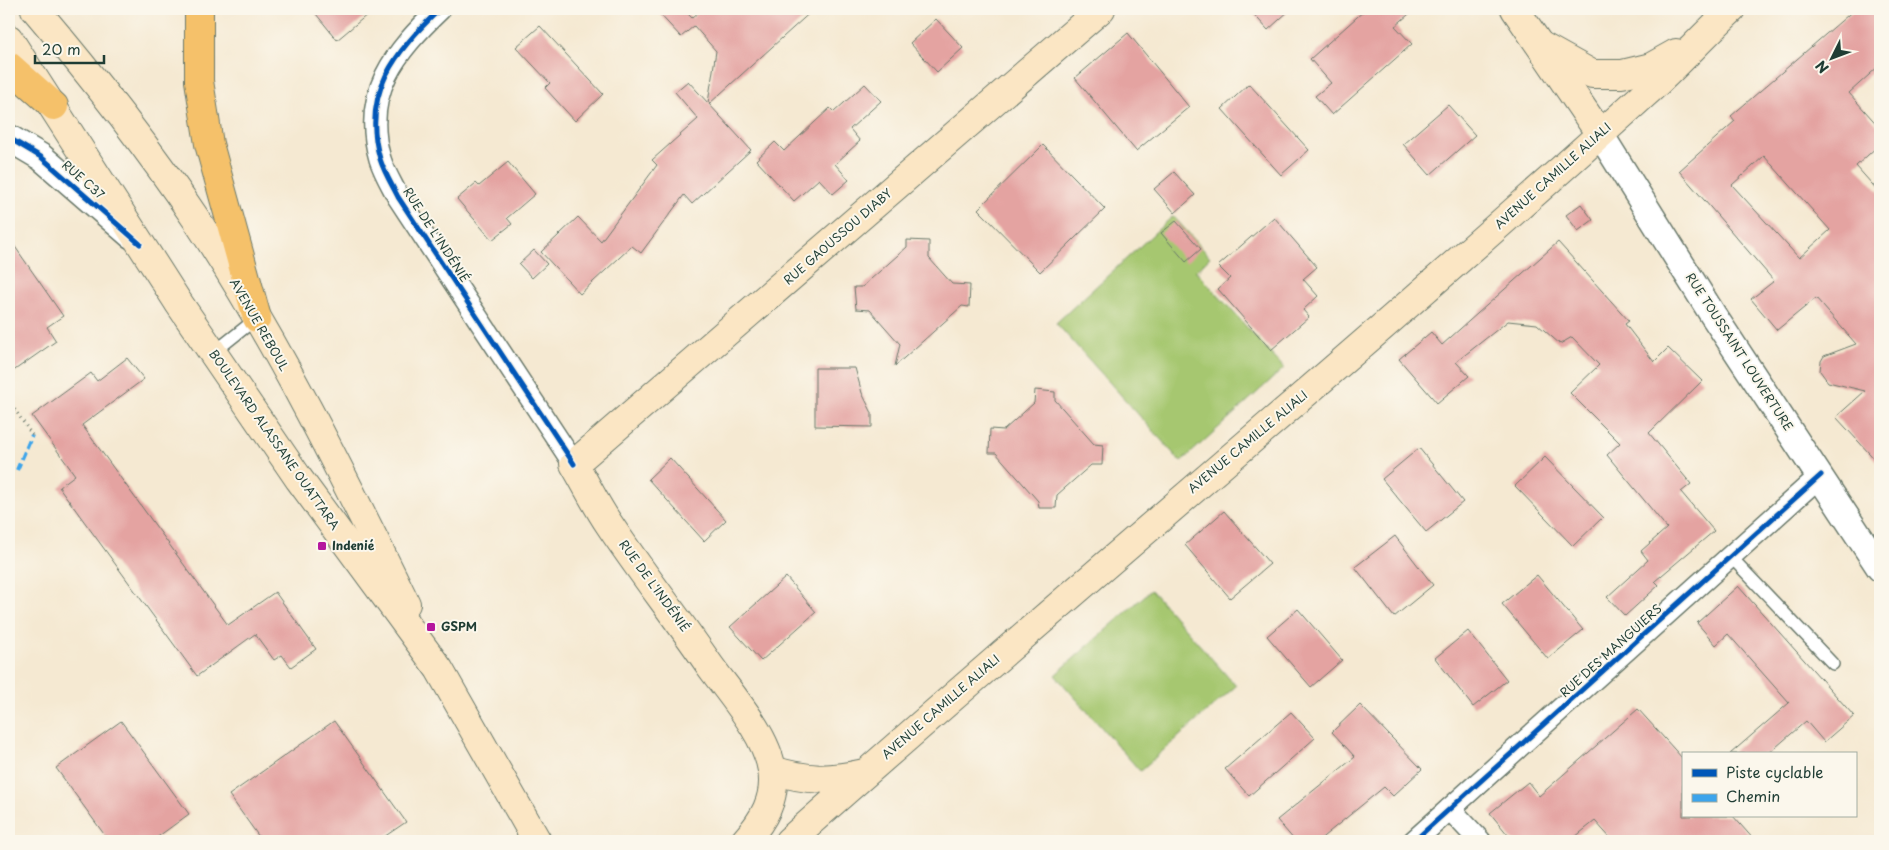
<svg xmlns="http://www.w3.org/2000/svg" width="1889" height="850" viewBox="0 0 1889 850" font-family="'Playpen Sans',sans-serif">
<rect width="100%" height="100%" fill="#fbf7ec"/>
<filter id="ink" filterUnits="userSpaceOnUse"><feTurbulence type="fractalNoise" baseFrequency=".02" numOctaves="2"/><feDisplacementMap in="SourceGraphic" scale="10" xChannelSelector="R" yChannelSelector="G"/><feConvolveMatrix kernelMatrix="1 2 1 2 8 2 1 2 1" color-interpolation-filters="sRGB"/></filter>
<filter id="wash" filterUnits="userSpaceOnUse"><feTurbulence type="fractalNoise" baseFrequency=".0096" numOctaves="4" result="noise"/><feDisplacementMap in="SourceGraphic" scale="20" xChannelSelector="R" yChannelSelector="G"/><feGaussianBlur stdDeviation="1.12" result="paint"/><feColorMatrix in="noise" values="0 0 0 0 0 0 0 0 0 0 0 0 0 0 0 0 0 1.4 0 .05"/><feComposite in="paint" operator="in"/></filter>
<g filter="url(#wash)">
<rect width="100%" height="100%" fill="#f5e9d2"/>
<g fill="#a6c76f" stroke="#628252">
<path d="M1173,216L1210,257L1196,271L1284,368L1181,462L1056,323Z"/>
<path d="M1151,590L1236,686L1140,771L1055,675Z"/>
</g>
<g id="blocks">
<g fill="#e4a3a1" fill-rule="evenodd">
<path d="M312,9H374L337,40Z"/>
<path d="M655,9H683L692,18L702,9H814L709,104L751,150L692,204L684,195L641,253L632,246L580,294L541,252L578,217L601,241L657,165L652,160L698,119L675,92L688,81L708,103L716,51L694,26L681,37Z"/>
<path d="M1249,9H1291L1268,30Z"/>
<path d="M1366,9H1415L1395,26L1412,44L1332,115L1315,96L1331,83L1310,59Z"/>
<path d="M1855,9H1880V65L1849,93L1880,128V144L1856,166L1880,193V465L1836,417L1865,391L1828,382L1820,371L1821,361L1824,356L1856,344L1816,298L1777,330L1751,299L1774,281L1679,171L1735,121L1731,116ZM1764,156L1830,230L1799,258L1732,185Z"/>
<path d="M936,19L963,48L937,72L910,43Z"/>
<path d="M540,26L603,94L575,121L545,88L550,83L516,47Z"/>
<path d="M1128,33L1189,107L1136,151L1075,78Z"/>
<path d="M865,84L881,101L850,129L860,141L835,164L849,180L833,194L819,179L794,201L756,160L775,142L784,151L830,108L834,112Z"/>
<path d="M1249,84L1309,150L1281,175L1222,109Z"/>
<path d="M1448,105L1475,135L1430,175L1403,144Z"/>
<path d="M1043,145L1105,209L1040,272L978,209Z"/>
<path d="M508,162L535,194L507,218L512,224L492,240L457,199L476,183L479,186Z"/>
<path d="M1174,172L1195,195L1175,213L1154,189Z"/>
<path d="M1581,204L1593,220L1578,231L1566,215Z"/>
<path d="M1274,217L1317,267L1303,279L1318,296L1303,310L1309,317L1271,350L1218,289L1230,278L1218,266Z"/>
<path d="M1176,221L1201,249L1186,262L1161,233Z"/>
<path d="M9,238L63,316L47,327L56,341L9,374Z"/>
<path d="M907,240L929,241V258L952,284L970,285L969,307L962,306L895,366L900,344L870,310L856,309L854,287H862L907,247Z"/>
<path d="M1558,242L1629,321L1625,324L1654,362L1668,348L1702,381L1649,433L1691,484L1681,492L1714,531L1655,581L1659,585L1625,616L1607,597L1648,560L1641,551L1667,528L1607,455L1620,443L1570,393L1599,365L1572,337L1560,344L1537,324L1508,321L1456,362L1469,376L1437,403L1399,359L1431,332L1442,345Z"/>
<path d="M534,250L547,264L532,278L519,264Z"/>
<path d="M127,358L144,379L82,425L228,625L275,592L316,649L291,667L282,655L274,660L255,634L197,676L59,487L75,475L32,416L91,373L97,381Z"/>
<path d="M815,368H855L862,393L872,413V427L815,426Z"/>
<path d="M1035,390L1055,392V400L1094,444L1103,445L1102,465H1091L1057,495L1056,508H1039L1038,501L996,453H989L990,429L1004,430L1034,403Z"/>
<path d="M1419,448L1463,502L1426,532L1382,479Z"/>
<path d="M1545,457L1603,517L1573,546L1515,486Z"/>
<path d="M670,458L726,520L704,541L648,479Z"/>
<path d="M1224,511L1270,564L1230,598L1185,545Z"/>
<path d="M1395,536L1433,585L1394,617L1355,567Z"/>
<path d="M1537,575L1583,630L1548,659L1502,604Z"/>
<path d="M786,577L816,612L761,661L730,627Z"/>
<path d="M1738,586L1854,716L1824,742L1806,721L1768,754H1730L1789,703L1728,634L1716,645L1697,623Z"/>
<path d="M1298,609L1342,660L1311,687L1267,636Z"/>
<path d="M1468,631L1507,680L1473,707L1435,658Z"/>
<path d="M1360,705L1422,769L1393,796L1384,787L1318,841H1295L1277,820L1355,757L1332,732Z"/>
<path d="M1638,709L1683,759V816H1733L1755,841H1613L1595,821L1570,841H1513L1490,813L1528,782L1539,796Z"/>
<path d="M1291,712L1315,738L1249,796L1225,769Z"/>
<path d="M121,721L189,814L152,841H109L56,768Z"/>
<path d="M334,721L406,822L378,841H262L229,795Z"/>
</g>
</g>
</g>
<g filter="url(#ink)">
<use href="#blocks" fill-opacity="0" stroke="#6a796b" stroke-width="1"/>
<g fill="none" stroke-linecap="round" stroke-linejoin="round">
<defs>
<g id="service">
<path d="M213,353L257,318"/>
<path d="M1731,557L1833,664"/>
</g>
<g id="minor">
<path d="M440,9C395,52 361,93 380,159C384,172 392,185 398,197L574,464"/>
<path d="M1450,809L1480,841"/>
<path d="M1414,841L1821,475"/>
</g>
<g id="tertiary">
<path d="M1600,134L1713,315L1880,568"/>
<path d="M9,138L41,157L131,235"/>
</g>
<g id="secondary">
<path d="M35,9C92,76 147,146 196,219C277,341 342,473 406,604"/>
<path d="M1515,9L1600,134"/>
<path d="M9,39L178,302L299,479L439,669L537,841"/>
<path d="M1540,45L1592,74H1622L1651,67L1676,53"/>
<path d="M772,770C808,781 829,781 865,773"/>
<path d="M745,841C763,821 777,798 772,770C766,733 729,693 708,663C676,616 640,571 609,524C596,505 586,484 574,464L1101,9"/>
<path d="M789,841C1072,589 1366,348 1646,93C1676,66 1703,36 1732,9"/>
</g>
<path id="trunk" d="M199,9V81L209,144L257,318"/>
<path id="motorway" d="M9,66L54,106"/>
</defs>
<use href="#service" stroke="#6a796b" stroke-width="14"/>
<use href="#minor" stroke="#6a796b" stroke-width="24"/>
<use href="#tertiary" stroke="#6a796b" stroke-width="29"/>
<use href="#secondary" stroke="#6a796b" stroke-width="30"/>
<use href="#trunk" stroke="#6a796b" stroke-width="30"/>
<use href="#motorway" stroke="#6a796b" stroke-width="30"/>
<path stroke="#6a796b" stroke-width="3" stroke-dasharray="1 4" stroke-linecap="butt" d="M9,401L32,435"/>
<use href="#service" stroke="#fff" stroke-width="11"/>
<use href="#minor" stroke="#fff" stroke-width="21"/>
<use href="#tertiary" stroke="#fff" stroke-width="26"/>
<use href="#secondary" stroke="#fbe6c4" stroke-width="28"/>
<use href="#trunk" stroke="#f5c16b" stroke-width="28"/>
<use href="#motorway" stroke="#f5c16b" stroke-width="28"/>
<path stroke="#3da4eb" stroke-width="4" stroke-dasharray="8 4" stroke-linecap="butt" d="M17,470L32,435"/>
<defs>
<g id="cycleway">
<path d="M440,9C395,52 361,93 380,159C384,172 392,185 398,197L574,464"/>
<path d="M9,138L41,157L140,244"/>
<path d="M1414,841L1821,475"/>
</g>
</defs>
<use href="#cycleway" stroke="#fbf7ec" stroke-width="8"/>
<use href="#cycleway" stroke="#0057b8" stroke-width="5"/>
</g>
</g>
<g fill="#b5179e" stroke="#fbf7ec" stroke-width="2">
<rect x="317" y="541" width="10" height="10" rx="2.5"/>
<rect x="426" y="622" width="10" height="10" rx="2.5"/>
</g>
<g text-anchor="middle" stroke-width="4" stroke-linejoin="round" paint-order="stroke">
<g font-size="12" fill="#1f3d34" stroke="#fbf7ec">
<text transform="translate(1553 176) rotate(-42)" y="4">AVENUE CAMILLE ALIALI</text>
<text transform="translate(83 180) rotate(41)" y="4">RUE C37</text>
<text transform="translate(436 235) rotate(57)" y="4">RUE DE L'INDÉNIÉ</text>
<text transform="translate(838 237) rotate(-41)" y="4">RUE GAOUSSOU DIABY</text>
<text transform="translate(259 325) rotate(60)" y="4">AVENUE REBOUL</text>
<text transform="translate(1739 352) rotate(57)" y="4">RUE TOUSSAINT LOUVERTURE</text>
<text transform="translate(274 440) rotate(55)" y="4">BOULEVARD ALASSANE OUATTARA</text>
<text transform="translate(1248 442) rotate(-40)" y="4">AVENUE CAMILLE ALIALI</text>
<text transform="translate(654 586) rotate(54)" y="4">RUE DE L'INDÉNIÉ</text>
<text transform="translate(1611 651) rotate(-42)" y="4">RUE DES MANGUIERS</text>
<text transform="translate(941 707) rotate(-41)" y="4">AVENUE CAMILLE ALIALI</text>
</g>
<g font-size="12" font-weight="bold" fill="#1f3d34" stroke="#fbf7ec" text-anchor="start">
<text x="332" y="550">Indenié</text>
<text x="441" y="631">GSPM</text>
</g>
</g>
<rect width="1889" height="850" fill="none" stroke="#fbf7ec" stroke-width="30"/>
<rect x="1682" y="752" width="175" height="65" fill="#fbf7ec" stroke="#a3ada2"/>
<rect x="1692" y="769" width="25" height="8" fill="#0057b8" stroke="#a3ada2"/>
<text x="1726" y="778" font-size="15" fill="#1f3d34">Piste cyclable</text>
<rect x="1692" y="794" width="25" height="8" fill="#3da4eb" stroke="#a3ada2"/>
<text x="1726" y="802" font-size="15" fill="#1f3d34">Chemin</text>
<g transform="translate(1832 58) rotate(228)" stroke="#fbf7ec" stroke-width="4" paint-order="stroke">
<path d="M0-4L9 19L0 12L-9 19Z" fill="#1f3d34"/>
<text y="-8" font-size="14" font-weight="bold" text-anchor="middle" fill="#1f3d34">N</text>
</g>
<path d="M35 55v8h69v-8" fill="none" stroke="#1f3d34" stroke-width="2.5"/>
<text x="42" y="55" font-size="15" fill="#1f3d34" stroke="#fbf7ec" stroke-width="4" paint-order="stroke">20 m</text>
</svg>
